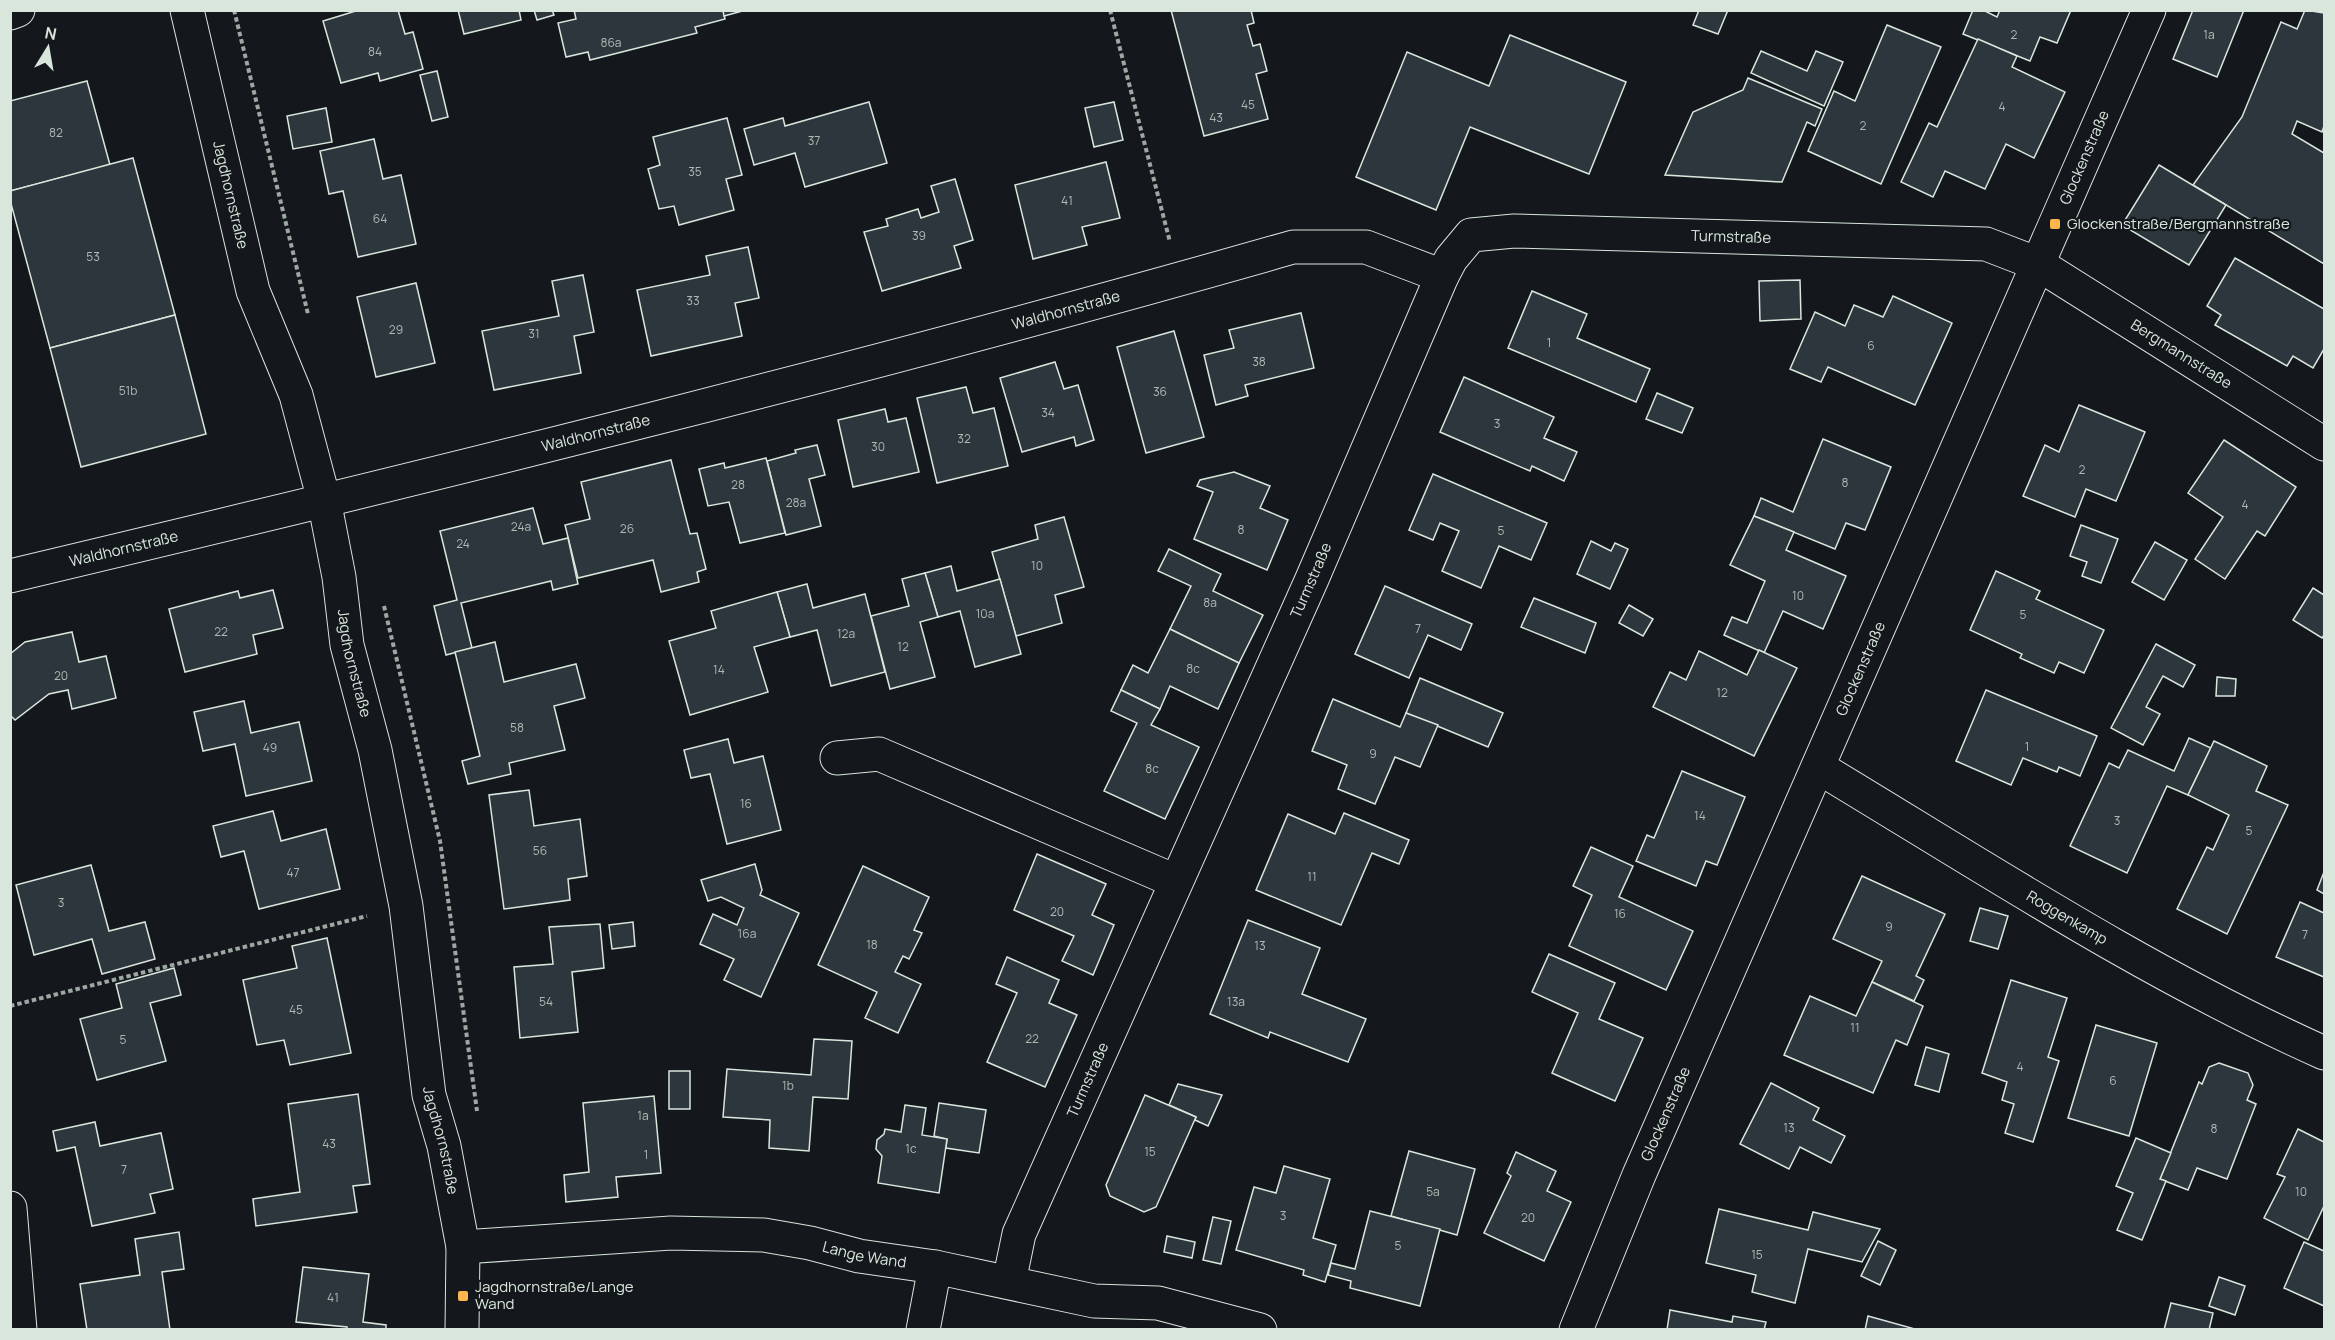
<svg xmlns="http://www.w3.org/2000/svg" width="2335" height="1340" viewBox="0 0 2335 1340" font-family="Manrope,sans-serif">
<rect width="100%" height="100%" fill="#14181c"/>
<g fill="#2c363c" stroke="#d8e6dc" stroke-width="1.5">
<path d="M359,10H398L405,34L413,32L423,69L380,81L378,73L341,83L323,21Z"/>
<path d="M458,10H519L521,20L464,34Z"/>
<path d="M534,10H552L554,15L537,20Z"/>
<path d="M574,10H723L725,19L695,27L697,33L590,60L588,52L566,57L558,23L576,19Z"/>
<path d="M723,10H746L724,16Z"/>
<path d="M1171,10H1251L1254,23L1247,25L1253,46L1260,44L1267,71L1256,74L1268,119L1204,136Z"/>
<path d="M1699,10H1728L1718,34L1693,25Z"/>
<path d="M1973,10H1983L1997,17L2000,10H2071L2057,43L2040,37L2030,61L1963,34Z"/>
<path d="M2193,10H2244L2217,77L2173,59Z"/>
<path d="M2305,10L2324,13V126L2322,132L2297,121L2292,134L2324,153V264L2193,185L2242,117L2281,22L2297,29Z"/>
<path d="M1887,25L1941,47L1881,184L1808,151L1834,91L1855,101Z"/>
<path d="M1510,35L1626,82L1589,174L1470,127L1436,210L1356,177L1407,52L1489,86Z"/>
<path d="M1978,39L2017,56L2012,67L2065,92L2034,158L2006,144L1985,189L1945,171L1933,197L1901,182L1929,123L1937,127Z"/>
<path d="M1761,51L1807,71L1816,51L1843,62L1824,106L1751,73Z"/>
<path d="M437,71L448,117L432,121L420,75Z"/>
<path d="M1748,78L1822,109L1815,126L1807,122L1782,182L1665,175L1693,112L1743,90Z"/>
<path d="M87,81L110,165L10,191V101Z"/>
<path d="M869,102L887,163L805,187L795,153L754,165L744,129L783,118L785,126Z"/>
<path d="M1114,102L1123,140L1094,147L1085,108Z"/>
<path d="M326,108L332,142L293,149L287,116Z"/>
<path d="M727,118L742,175L726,179L734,210L679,225L674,206L659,209L648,169L660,165L653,137Z"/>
<path d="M374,139L383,179L401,175L416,244L358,257L343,191L329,194L320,151Z"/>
<path d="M133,158L175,315L50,348L10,200V191Z"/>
<path d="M1106,162L1120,218L1082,227L1087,245L1033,259L1015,185Z"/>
<path d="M2159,165L2226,205L2189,265L2122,225Z"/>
<path d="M955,179L973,240L954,246L961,268L882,291L864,232L888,226L886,219L918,209L921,218L939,212L931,186Z"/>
<path d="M748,247L759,298L735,303L742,336L651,356L637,290L710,275L706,256Z"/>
<path d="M2235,258L2324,309V349L2313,368L2293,356L2287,366L2215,325L2221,315L2207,306Z"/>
<path d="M583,275L594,332L574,336L581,373L494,390L482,331L559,316L552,281Z"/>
<path d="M1800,280L1801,319L1760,321L1759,281Z"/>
<path d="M416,283L435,363L376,377L357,297Z"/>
<path d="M1532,291L1587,314L1577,338L1650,369L1636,402L1508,348Z"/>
<path d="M1893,296L1952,323L1915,405L1828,367L1821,382L1790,369L1815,312L1845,326L1854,305L1883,317Z"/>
<path d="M1301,313L1314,368L1245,385L1248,396L1216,405L1204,355L1234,348L1229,330Z"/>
<path d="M175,315L206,434L81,467L50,348Z"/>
<path d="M1174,331L1204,437L1146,453L1117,347Z"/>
<path d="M1055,362L1064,389L1078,385L1094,440L1076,446L1074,437L1022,452L1000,378Z"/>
<path d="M1464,377L1554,417L1544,438L1577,452L1564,481L1532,466L1530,471L1440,432Z"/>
<path d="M966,387L973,413L994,408L1008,466L937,483L917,398Z"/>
<path d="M1657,393L1693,408L1682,433L1646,419Z"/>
<path d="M2079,405L2145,432L2116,501L2086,489L2075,517L2023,496L2045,445L2059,452Z"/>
<path d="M885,409L888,422L906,418L919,472L853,487L838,420Z"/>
<path d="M1823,439L1891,467L1865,530L1846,523L1835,549L1754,516L1761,498L1793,512Z"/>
<path d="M2224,440L2296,487L2265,536L2257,531L2225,579L2195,559L2223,517L2188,493Z"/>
<path d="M817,445L825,475L809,479L821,526L786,535L767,461L796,453L795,450Z"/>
<path d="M766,458L785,533L740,543L729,502L708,506L699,469L724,463L725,468Z"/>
<path d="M671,460L690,534L697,533L706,569L697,572L699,582L661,592L653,560L578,578L565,525L590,519L581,482Z"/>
<path d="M1234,472L1270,486L1260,508L1288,520L1267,570L1194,539L1213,492L1197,486L1200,480Z"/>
<path d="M1433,474L1547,523L1531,560L1499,546L1481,588L1442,571L1459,531L1440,523L1433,540L1409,530Z"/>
<path d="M533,508L543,544L568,538L578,584L553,590L551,581L461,603L472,648L446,655L434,606L457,600L440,531Z"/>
<path d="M1754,516L1794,532L1786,550L1846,576L1823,629L1783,611L1764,653L1724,635L1732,617L1747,623L1765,581L1730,565Z"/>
<path d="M1064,517L1084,587L1055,595L1062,623L1016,636L992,552L1038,539L1035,525Z"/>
<path d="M2081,525L2118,539L2101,583L2082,576L2087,562L2070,556Z"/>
<path d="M1591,541L1611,551L1615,543L1628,549L1610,589L1577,574Z"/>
<path d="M2155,542L2187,560L2164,600L2132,582Z"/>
<path d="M1169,549L1221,574L1213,591L1263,615L1239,663L1170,629L1191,586L1158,571Z"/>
<path d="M951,566L957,591L1000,579L1021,654L975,667L960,611L938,617L925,573Z"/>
<path d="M1996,571L2040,591L2036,599L2104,630L2084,673L2059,662L2054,673L2020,658L2022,654L1970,630Z"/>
<path d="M925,573L938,617L920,622L935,677L890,689L871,616L909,606L902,579Z"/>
<path d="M807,584L813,608L865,594L885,672L831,686L817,630L790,637L777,592Z"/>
<path d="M1385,586L1472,624L1461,650L1428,635L1409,678L1355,654Z"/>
<path d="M2313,588L2324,595V635L2322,638L2293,620Z"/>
<path d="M273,590L283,628L253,635L257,654L185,672L169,609L238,591L240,598Z"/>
<path d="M777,592L790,637L754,647L768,692L690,715L669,641L716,628L711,611Z"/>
<path d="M1534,598L1596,623L1585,653L1521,627Z"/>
<path d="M1629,605L1653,619L1643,636L1619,623Z"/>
<path d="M1170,629L1239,663L1218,709L1170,686L1160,709L1121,690L1133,665L1148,673Z"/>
<path d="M72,632L79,662L106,656L116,698L72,709L68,690L49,694L15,720L10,715V654L25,642Z"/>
<path d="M495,642L504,682L576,664L585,698L554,706L565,750L509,763L511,774L468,784L462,761L480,756L455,652Z"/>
<path d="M2156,644L2195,665L2183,687L2163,676L2146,707L2160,714L2143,745L2111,728Z"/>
<path d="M1759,650L1797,668L1754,756L1653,707L1670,672L1686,680L1699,651L1747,675Z"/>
<path d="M2217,677L2236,679L2235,696H2216Z"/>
<path d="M1420,678L1503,713L1488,747L1406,713Z"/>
<path d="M1121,690L1160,709L1151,725L1199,747L1165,819L1104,791L1137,723L1111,711Z"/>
<path d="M1986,690L2097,736L2080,776L2059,767L2057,772L2023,758L2011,785L1956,761Z"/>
<path d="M1333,699L1400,727L1406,713L1438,725L1420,767L1395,757L1375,804L1338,789L1347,765L1312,751Z"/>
<path d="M244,701L251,733L299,722L312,781L246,796L235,744L203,751L194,712Z"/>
<path d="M2189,738L2211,748L2188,795L2167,786L2127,873L2070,846L2109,763L2119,768L2128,750L2174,771Z"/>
<path d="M728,739L734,763L763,756L781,830L727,844L710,774L691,778L684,750Z"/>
<path d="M2214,741L2267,766L2256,791L2288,805L2227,934L2177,909L2207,847L2213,850L2229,815L2188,795Z"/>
<path d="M1682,771L1745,797L1717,865L1706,861L1696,886L1636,861L1647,835L1654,838Z"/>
<path d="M529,790L534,826L580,819L587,876L568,879L570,900L504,909L489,795Z"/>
<path d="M273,811L281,841L326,829L340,889L259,909L244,851L221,857L213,826Z"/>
<path d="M1344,813L1409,840L1399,864L1372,853L1341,925L1256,890L1288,814L1335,834Z"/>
<path d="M1591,847L1633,866L1619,897L1693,931L1666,990L1569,946L1592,895L1573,886Z"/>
<path d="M1037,854L1106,884L1092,915L1114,925L1093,975L1062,961L1074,936L1014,910Z"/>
<path d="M755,864L762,890L760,895L799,913L761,997L724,980L734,959L700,944L713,914L737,925L744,908L721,897L708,901L701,880Z"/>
<path d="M91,865L109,931L145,922L155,959L102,974L92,939L34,955L16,885Z"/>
<path d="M863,866L929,897L914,930L922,933L909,959L903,956L895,972L921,984L898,1033L865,1018L877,992L818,965Z"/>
<path d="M2324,872V894L2317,890Z"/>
<path d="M1862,876L1945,914L1916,976L1924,980L1914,1001L1872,982L1882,961L1833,939Z"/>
<path d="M2300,902L2324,913V977L2276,957Z"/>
<path d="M1980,908L2008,916L1998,949L1970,941Z"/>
<path d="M1248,920L1320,948L1302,994L1366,1019L1348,1062L1270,1032L1268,1038L1210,1014Z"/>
<path d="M633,922L635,946L612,949L609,925Z"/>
<path d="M600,924L604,968L572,972L578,1032L520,1038L514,967L553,964L549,927Z"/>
<path d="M327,938L351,1053L290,1065L284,1040L257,1045L243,980L297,968L292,946Z"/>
<path d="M1549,954L1615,983L1599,1019L1643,1038L1615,1101L1552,1073L1578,1013L1532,992Z"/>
<path d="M1007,957L1059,980L1049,1003L1077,1015L1045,1087L987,1062L1017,993L996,984Z"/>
<path d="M174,968L181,995L150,1003L166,1061L97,1080L80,1019L122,1008L116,984Z"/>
<path d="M2011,980L2067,998L2048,1057L2059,1061L2033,1142L2005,1133L2014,1104L2002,1100L2007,1082L1982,1073Z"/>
<path d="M1872,982L1923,1006L1907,1045L1896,1040L1873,1093L1784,1055L1810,996L1856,1016Z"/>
<path d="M2096,1025L2157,1043L2129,1136L2068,1118Z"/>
<path d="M814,1039L852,1041L848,1099L813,1097L809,1151L769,1148L770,1120L723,1117L727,1069L811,1075Z"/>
<path d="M1926,1047L1949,1054L1939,1092L1915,1085Z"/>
<path d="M2219,1063L2248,1073L2253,1085L2247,1100L2256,1104L2227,1179L2197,1168L2188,1190L2160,1179L2199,1082L2202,1084L2209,1067Z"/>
<rect x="669" y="1071" width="21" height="38"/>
<path d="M1771,1083L1819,1108L1813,1120L1845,1136L1831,1163L1800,1147L1789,1169L1740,1144Z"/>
<path d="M1178,1084L1222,1095L1208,1126L1195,1120L1196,1117L1169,1105Z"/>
<path d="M358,1094L370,1184L353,1186L357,1212L256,1226L253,1199L300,1192L288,1104Z"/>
<path d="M1145,1095L1196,1117L1156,1207L1144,1212L1110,1196L1106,1185Z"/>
<path d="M654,1096L661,1173L616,1177L618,1197L566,1202L564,1175L589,1172L583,1103Z"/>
<path d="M939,1103L986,1110L979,1153L946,1148L947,1139L934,1136Z"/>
<path d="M905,1105L926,1108L922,1135L947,1139L939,1193L878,1183L882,1156L876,1149L877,1140L884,1134L885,1129L901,1132Z"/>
<path d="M95,1122L100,1146L161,1133L173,1189L150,1194L155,1213L92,1226L75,1147L57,1151L53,1131Z"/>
<path d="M2298,1129L2324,1142V1206L2308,1240L2264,1218L2285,1177L2277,1174Z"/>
<path d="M2136,1138L2171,1153L2160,1179L2166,1181L2142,1240L2117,1230L2133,1193L2116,1186Z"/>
<path d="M1409,1151L1475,1169L1457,1235L1391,1216Z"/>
<path d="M1516,1152L1556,1171L1547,1191L1571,1202L1544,1261L1484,1233L1511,1176L1507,1173Z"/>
<path d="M1284,1166L1330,1179L1313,1238L1336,1245L1325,1282L1303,1275L1304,1270L1236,1250L1254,1187L1276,1193Z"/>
<path d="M1719,1209L1808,1230L1813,1212L1880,1229L1862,1262L1808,1249L1795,1303L1752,1292L1756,1275L1706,1263Z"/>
<path d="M1370,1211L1440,1229L1420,1306L1350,1288L1351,1281L1328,1275L1331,1263L1355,1269Z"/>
<path d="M1213,1217L1231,1221L1221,1264L1203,1260Z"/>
<path d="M179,1232L184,1269L162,1272L170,1330H87L80,1284L140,1275L135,1239Z"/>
<path d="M1167,1236L1195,1242L1192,1258L1164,1252Z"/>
<path d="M1878,1241L1896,1250L1880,1285L1861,1276Z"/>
<path d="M2304,1242L2324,1251V1306L2284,1288Z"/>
<path d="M303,1267L369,1274L363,1322L386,1325V1330H347V1327L296,1322Z"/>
<path d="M2219,1277L2245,1286L2235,1315L2209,1306Z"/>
<path d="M2171,1303L2213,1313L2209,1330H2164Z"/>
<path d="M1670,1310L1732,1322L1733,1316L1766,1322L1764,1330H1667Z"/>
<path d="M1868,1316L1915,1329V1330H1865Z"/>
</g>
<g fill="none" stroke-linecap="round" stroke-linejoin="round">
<defs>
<g id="minor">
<path id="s1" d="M187,10L253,291L296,395L324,500L339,577L347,645L375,750L406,906L429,1095L444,1146L463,1247L462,1330"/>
<path id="s2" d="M10,576C440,474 869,368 1293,247H1366L1442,276"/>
<path d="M837,758L879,754L1175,881"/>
<path id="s3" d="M1818,767C1984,867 2147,974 2324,1053"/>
<path d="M10,1208L20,1330"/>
<path id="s4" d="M463,1247L671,1233L764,1235L810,1243L859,1256L935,1267L1094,1301L1158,1303L1260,1330"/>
<path id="s5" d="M1009,1282L1019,1234L1312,579L1442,276L1451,259L1471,235L1514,231L1986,244L2038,264L2324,444"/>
<path d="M923,1330L935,1267"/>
<path id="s6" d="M1576,1330L1639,1175L2149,10"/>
</g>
<path id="major" d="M10,13L18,10"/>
</defs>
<use href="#minor" stroke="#d8e6dc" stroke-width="35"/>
<use href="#major" stroke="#d8e6dc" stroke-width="35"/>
<g stroke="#9da8a2" stroke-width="4" stroke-dasharray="4.5 3" stroke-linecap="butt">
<path d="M234,10L308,314"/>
<path d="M1110,10L1170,242"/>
<path d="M384,606L440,841L477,1111"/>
<path d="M10,1006L367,916"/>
</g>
<use href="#minor" stroke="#14181c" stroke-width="33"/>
<use href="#major" stroke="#14181c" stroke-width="33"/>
</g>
<g fill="#ffb74d" stroke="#14181c" stroke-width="2">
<rect x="2049" y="218" width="12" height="12" rx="3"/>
<rect x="457" y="1290" width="12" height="12" rx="3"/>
</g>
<g text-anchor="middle" stroke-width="4.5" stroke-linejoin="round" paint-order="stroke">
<g font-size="12" fill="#adbab4">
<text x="2014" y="39">2</text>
<text x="2209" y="39">1a</text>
<text x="611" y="47">86a</text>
<text x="375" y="56">84</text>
<text x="1248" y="109">45</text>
<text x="2002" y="111">4</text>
<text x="1216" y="122">43</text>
<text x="1863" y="130">2</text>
<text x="56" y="137">82</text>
<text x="814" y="145">37</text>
<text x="695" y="176">35</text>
<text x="1067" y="205">41</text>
<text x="380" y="223">64</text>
<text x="919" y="240">39</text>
<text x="93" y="261">53</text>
<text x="693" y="305">33</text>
<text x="396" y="334">29</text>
<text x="534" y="338">31</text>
<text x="1549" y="347">1</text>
<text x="1871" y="350">6</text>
<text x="1259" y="366">38</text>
<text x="128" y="395">51b</text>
<text x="1160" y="396">36</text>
<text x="1048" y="417">34</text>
<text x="1497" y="428">3</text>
<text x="964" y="443">32</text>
<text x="878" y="451">30</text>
<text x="2082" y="474">2</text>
<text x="1845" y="487">8</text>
<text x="738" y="489">28</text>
<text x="796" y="507">28a</text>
<text x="2245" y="509">4</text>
<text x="521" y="531">24a</text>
<text x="627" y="533">26</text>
<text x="1241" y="534">8</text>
<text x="1501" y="535">5</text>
<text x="463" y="548">24</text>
<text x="1037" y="570">10</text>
<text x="1798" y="600">10</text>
<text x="1210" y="607">8a</text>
<text x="985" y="618">10a</text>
<text x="2023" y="619">5</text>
<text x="1418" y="633">7</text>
<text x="221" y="636">22</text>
<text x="846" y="638">12a</text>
<text x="903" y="651">12</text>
<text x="1193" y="673">8c</text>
<text x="719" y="674">14</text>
<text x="61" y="680">20</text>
<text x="1722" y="697">12</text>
<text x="517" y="732">58</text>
<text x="2027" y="751">1</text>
<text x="270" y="752">49</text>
<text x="1373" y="758">9</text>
<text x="1152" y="773">8c</text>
<text x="746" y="808">16</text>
<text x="1700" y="820">14</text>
<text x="2117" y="825">3</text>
<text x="2249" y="835">5</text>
<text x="540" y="855">56</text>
<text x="293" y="877">47</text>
<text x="1312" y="881">11</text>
<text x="61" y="907">3</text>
<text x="1057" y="916">20</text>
<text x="1620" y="918">16</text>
<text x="1889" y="931">9</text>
<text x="747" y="938">16a</text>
<text x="2305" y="939">7</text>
<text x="872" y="949">18</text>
<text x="1260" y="950">13</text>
<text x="546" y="1006">54</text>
<text x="1236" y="1006">13a</text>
<text x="296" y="1014">45</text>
<text x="1855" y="1032">11</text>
<text x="1032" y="1043">22</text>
<text x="123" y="1044">5</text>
<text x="2020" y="1071">4</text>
<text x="2113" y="1085">6</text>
<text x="788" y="1090">1b</text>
<text x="643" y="1120">1a</text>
<text x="1789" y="1132">13</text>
<text x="2214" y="1133">8</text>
<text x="329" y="1148">43</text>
<text x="911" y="1153">1c</text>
<text x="1150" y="1156">15</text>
<text x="646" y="1159">1</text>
<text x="124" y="1174">7</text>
<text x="1433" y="1196">5a</text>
<text x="2301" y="1196">10</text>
<text x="1283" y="1220">3</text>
<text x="1528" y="1222">20</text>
<text x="1398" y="1250">5</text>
<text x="1757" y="1259">15</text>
<text x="333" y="1302">41</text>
</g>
<g font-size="15" fill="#d8e6dc" stroke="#14181c">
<text dy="5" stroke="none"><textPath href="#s6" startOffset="1278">Glockenstraße</textPath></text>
<text dy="5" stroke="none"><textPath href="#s1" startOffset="190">Jagdhornstraße</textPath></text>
<text dy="5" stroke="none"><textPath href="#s5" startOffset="1407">Turmstraße</textPath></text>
<text dy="5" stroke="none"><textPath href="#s2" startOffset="1089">Waldhornstraße</textPath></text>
<text dy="5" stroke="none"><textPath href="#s5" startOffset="1887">Bergmannstraße</textPath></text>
<text dy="5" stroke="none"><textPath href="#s2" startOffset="603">Waldhornstraße</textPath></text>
<text dy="5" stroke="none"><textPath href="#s2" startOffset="117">Waldhornstraße</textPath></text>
<text dy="5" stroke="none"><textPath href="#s5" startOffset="765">Turmstraße</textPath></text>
<text dy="5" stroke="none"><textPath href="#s1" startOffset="676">Jagdhornstraße</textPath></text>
<text dy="5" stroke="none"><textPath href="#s6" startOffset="720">Glockenstraße</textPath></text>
<text dy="5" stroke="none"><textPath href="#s3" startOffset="291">Roggenkamp</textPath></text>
<text dy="5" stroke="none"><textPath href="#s5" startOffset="218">Turmstraße</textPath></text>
<text dy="5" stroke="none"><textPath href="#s6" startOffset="234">Glockenstraße</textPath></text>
<text dy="5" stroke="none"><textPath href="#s1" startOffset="1162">Jagdhornstraße</textPath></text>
<text dy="5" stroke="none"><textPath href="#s4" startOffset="404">Lange Wand</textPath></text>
</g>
<g font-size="15" fill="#d8e6dc" stroke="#14181c" text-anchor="start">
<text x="2067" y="229">Glockenstraße/Bergmannstraße</text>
<text x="475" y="1292">Jagdhornstraße/Lange<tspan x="475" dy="17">Wand</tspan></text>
</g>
</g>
<rect width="2335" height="1340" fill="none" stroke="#d8e6dc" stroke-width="24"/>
<g transform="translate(48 48) rotate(11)" stroke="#14181c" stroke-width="4.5" paint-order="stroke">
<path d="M0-4.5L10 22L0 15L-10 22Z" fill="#d8e6dc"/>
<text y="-9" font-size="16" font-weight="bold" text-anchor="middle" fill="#d8e6dc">N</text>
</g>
</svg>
